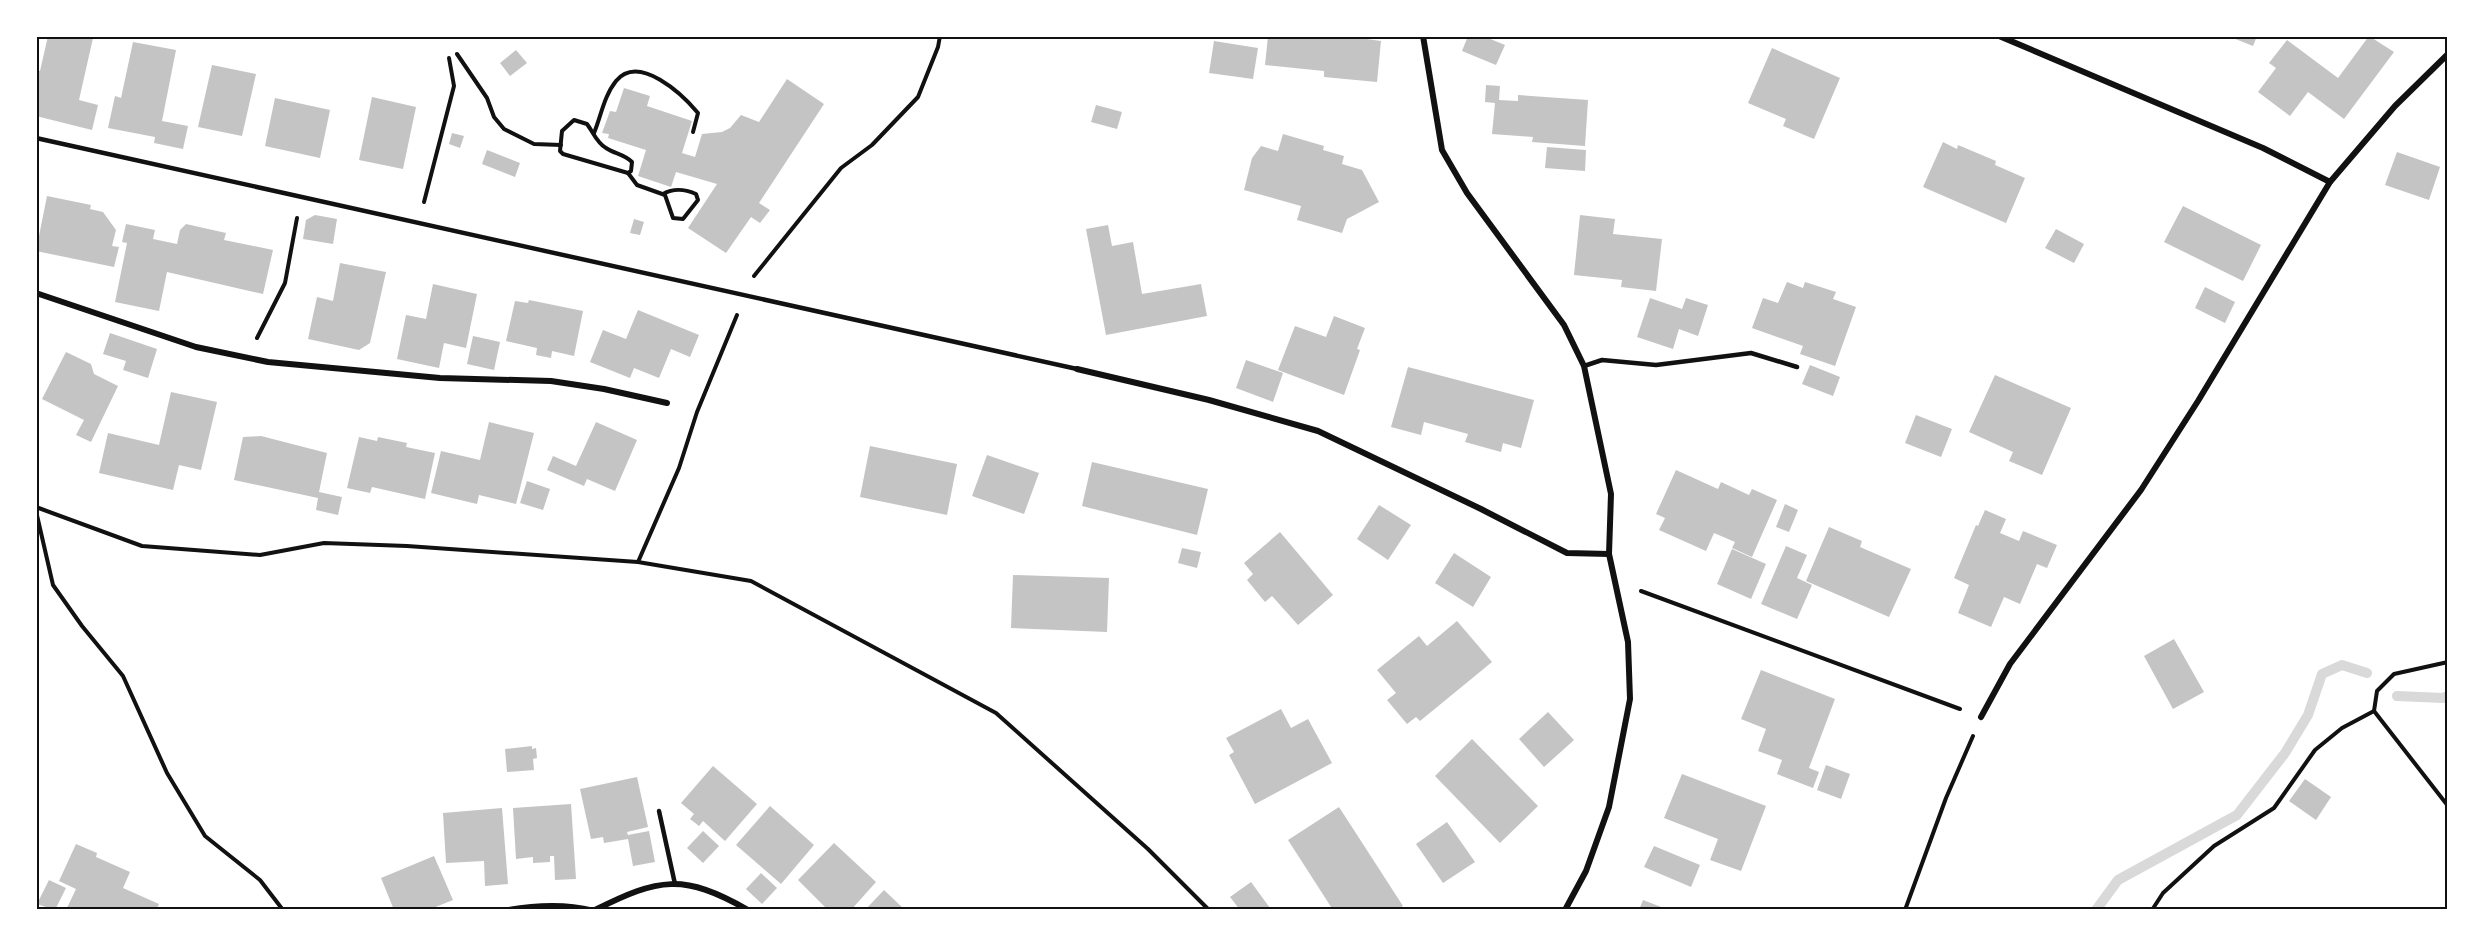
<svg xmlns="http://www.w3.org/2000/svg" width="2484" height="946" viewBox="0 0 2484 946" font-family="Helvetica,sans-serif">
<rect width="100%" height="100%" fill="#fff"/>
<g fill="none" stroke-linecap="round" stroke-linejoin="round">
<g stroke="#d9d9d9" stroke-width="10">
<path d="M2397,696L2443,698L2448,696"/>
<path d="M2096,910L2118,880L2237,815L2285,753L2308,715L2322,674L2342,665L2367,673"/>
</g>
</g>
<g fill="#c4c4c4">
<path d="M48,36L93,38L79,100L98,105L92,130L36,116V70L40,71Z"/>
<path d="M1268,36H1345L1381,41L1377,82L1324,77V71L1265,65Z"/>
<path d="M1468,36H1483L1505,45L1496,65L1462,51Z"/>
<path d="M2228,36H2257L2253,46Z"/>
<path d="M2369,36L2394,52L2344,119L2308,92L2290,116L2258,92L2276,68L2269,63L2287,40L2338,78Z"/>
<path d="M1214,41L1258,48L1253,79L1209,73Z"/>
<path d="M133,42L176,50L162,121L188,126L183,149L154,143L155,137L108,128L115,96L121,98Z"/>
<path d="M1772,48L1840,78L1814,139L1783,126L1786,119L1748,103Z"/>
<path d="M516,50L527,63L510,76L500,63Z"/>
<path d="M212,65L256,74L242,136L198,127Z"/>
<path d="M787,79L824,104L759,203L770,210L760,223L751,217L726,253L688,228L717,184L676,172L671,187L638,176L646,150L608,138L609,134L602,133L610,111L616,112L624,88L650,96L647,106L692,121L682,153L695,157L702,134L722,132L730,128L741,115L759,122Z"/>
<path d="M1486,85L1500,86L1499,100L1518,101V95L1588,100L1585,146L1532,142L1533,137L1492,134L1495,103L1485,102Z"/>
<path d="M372,97L416,107L403,169L359,160Z"/>
<path d="M275,98L330,110L320,158L265,146Z"/>
<path d="M1096,105L1122,112L1117,129L1091,122Z"/>
<path d="M452,133L464,136L460,148L449,144Z"/>
<path d="M1283,134L1324,146L1323,150L1344,156L1342,164L1362,170L1379,202L1347,219L1342,233L1297,220L1301,206L1244,190L1252,158L1261,146L1278,151Z"/>
<path d="M1943,142L1957,149L1958,145L1996,161L1995,165L2025,178L2006,223L1923,187Z"/>
<path d="M1547,147L1586,150L1585,171L1545,168Z"/>
<path d="M487,150L520,163L515,177L482,164Z"/>
<path d="M2397,152L2440,167L2429,200L2385,185Z"/>
<path d="M47,196L91,205L90,209L103,212L116,230L112,246L119,247L114,267L36,251Z"/>
<path d="M2183,206L2261,245L2243,281L2164,242Z"/>
<path d="M315,215L337,219L333,244L303,239L306,220Z"/>
<path d="M1580,215L1615,219L1613,234L1662,239L1656,291L1621,287L1622,280L1574,275Z"/>
<path d="M634,219L644,222L640,235L630,233Z"/>
<path d="M126,224L155,230L153,239L177,244L180,230L186,224L226,233L224,240L273,250L263,294L167,272L159,311L115,302L127,243L122,242Z"/>
<path d="M1108,225L1112,246L1133,242L1142,294L1201,284L1207,316L1106,335L1086,229Z"/>
<path d="M2056,229L2084,244L2074,263L2045,248Z"/>
<path d="M340,263L386,272L370,343L359,350L308,339L317,297L333,301Z"/>
<path d="M1787,282L1803,288L1805,282L1836,292L1833,299L1856,307L1835,366L1800,354L1803,346L1752,328L1763,298L1778,303Z"/>
<path d="M433,284L477,294L466,348L444,343L439,368L397,359L406,315L426,319Z"/>
<path d="M2205,287L2235,302L2225,323L2195,308Z"/>
<path d="M1650,298L1682,309L1686,298L1708,305L1698,336L1679,329L1673,349L1637,337Z"/>
<path d="M529,300L583,311L574,356L552,351L551,358L536,355L537,348L506,341L515,301L528,303Z"/>
<path d="M638,310L699,335L690,357L671,349L659,378L634,368L630,378L590,362L603,330L626,339Z"/>
<path d="M1334,316L1365,328L1357,349L1360,350L1344,395L1278,370L1295,326L1326,337Z"/>
<path d="M110,333L157,349L148,378L123,370L126,361L103,354Z"/>
<path d="M473,336L500,342L494,370L467,364Z"/>
<path d="M66,352L91,364L94,374L118,386L91,442L76,435L84,420L42,399Z"/>
<path d="M1246,360L1283,373L1273,402L1236,388Z"/>
<path d="M1810,365L1840,377L1833,396L1802,384Z"/>
<path d="M1408,367L1534,400L1521,448L1503,443L1501,452L1465,442L1468,434L1424,422L1421,435L1391,427Z"/>
<path d="M1995,375L2071,408L2042,475L2009,461L2013,452L1969,432Z"/>
<path d="M171,392L217,402L201,470L179,465L173,490L99,473L108,433L159,445Z"/>
<path d="M1916,415L1952,429L1941,457L1905,443Z"/>
<path d="M489,422L534,433L516,504L479,495L477,504L431,493L441,451L480,460Z"/>
<path d="M596,422L637,440L615,491L587,479L584,486L547,470L553,456L576,466Z"/>
<path d="M261,436L327,453L319,492L342,497L338,515L316,510L318,498L234,480L243,437Z"/>
<path d="M359,437L377,441L378,437L407,443L406,447L435,453L425,499L372,487L370,493L347,488Z"/>
<path d="M870,446L957,464L947,515L860,497Z"/>
<path d="M987,455L1039,473L1024,514L972,496Z"/>
<path d="M1092,462L1208,489L1197,535L1082,506Z"/>
<path d="M1676,470L1718,489L1721,482L1749,495L1752,489L1777,500L1752,557L1732,548L1735,542L1714,533L1706,551L1659,530L1665,518L1656,514Z"/>
<path d="M527,481L550,489L543,510L520,503Z"/>
<path d="M1785,504L1798,510L1789,532L1776,527Z"/>
<path d="M1379,505L1411,525L1388,560L1357,539Z"/>
<path d="M1985,510L2006,519L2000,533L2019,541L2023,531L2057,545L2047,568L2037,564L2020,604L2004,597L1991,627L1958,613L1969,585L1954,578L1976,525L1978,526Z"/>
<path d="M1829,527L1862,541L1860,547L1911,569L1889,617L1806,581Z"/>
<path d="M1280,532L1333,595L1298,625L1272,596L1265,602L1247,580L1253,574L1244,563Z"/>
<path d="M1786,546L1807,555L1797,578L1812,585L1797,619L1761,604Z"/>
<path d="M1182,548L1201,552L1197,568L1178,563Z"/>
<path d="M1732,549L1766,564L1751,599L1717,584Z"/>
<path d="M1454,553L1491,577L1473,607L1435,583Z"/>
<path d="M1013,575L1109,578L1107,632L1011,628Z"/>
<path d="M1457,621L1492,662L1420,721L1416,717L1407,724L1387,700L1396,693L1377,670L1419,636L1427,646Z"/>
<path d="M2174,639L2204,692L2173,709L2144,656Z"/>
<path d="M1761,670L1835,699L1809,768L1819,772L1813,788L1777,774L1782,760L1758,751L1766,729L1741,719Z"/>
<path d="M1281,709L1291,728L1308,719L1332,763L1255,804L1229,755L1234,752L1226,738Z"/>
<path d="M1548,712L1574,740L1544,767L1519,739Z"/>
<path d="M1472,739L1538,806L1500,843L1435,776Z"/>
<path d="M532,746V749L536,748L537,758L533,759L534,770L507,772L505,749Z"/>
<path d="M1826,765L1850,774L1841,799L1817,790Z"/>
<path d="M713,766L757,804L725,841L703,821L699,826L690,819L694,814L681,803Z"/>
<path d="M1682,774L1766,806L1741,871L1710,860L1718,839L1664,818Z"/>
<path d="M637,777L648,827L627,832L628,835L649,831L655,862L633,866L628,839L604,843L603,837L591,839L580,789Z"/>
<path d="M2305,779L2331,797L2316,820L2289,801Z"/>
<path d="M571,804L576,879L555,880L554,856H550V862L533,863V857L516,859L513,808Z"/>
<path d="M770,806L814,845L781,884L736,845Z"/>
<path d="M1339,807L1403,906L1396,910H1333L1288,840Z"/>
<path d="M502,808L508,884L485,886L484,861L446,863L443,813Z"/>
<path d="M1447,822L1475,862L1443,883L1416,844Z"/>
<path d="M703,831L719,846L703,863L687,848Z"/>
<path d="M834,843L876,882L851,910H828L798,880Z"/>
<path d="M76,844L97,853L96,857L130,872L123,888L159,904L156,910H66L76,889L59,881Z"/>
<path d="M1654,846L1700,865L1691,887L1644,867Z"/>
<path d="M434,856L453,900L428,910H394L381,878Z"/>
<path d="M761,873L777,888L762,904L746,889Z"/>
<path d="M49,880L66,888L55,910L37,904Z"/>
<path d="M1251,882L1270,908L1268,910H1240L1230,897Z"/>
<path d="M884,890L905,910H865Z"/>
<path d="M1643,900L1669,910H1639Z"/>
</g>
<g fill="none" stroke-linecap="round" stroke-linejoin="round">
<g stroke="#111" stroke-width="4">
<path d="M457,54L487,98L494,117L504,129L534,144L561,145"/>
<path d="M574,120L587,124C593,132 597,143 606,148C615,154 624,154 632,162L631,171L628,173L563,154L560,151L562,131Z"/>
<path d="M594,133C601,116 604,96 616,81C639,53 683,95 698,113L693,132"/>
<path d="M628,173L637,185L665,195L673,218L683,219L698,200L696,194C684,189 674,188 663,194"/>
<path d="M424,202L454,86L449,58"/>
<path d="M754,276L841,168L872,145L918,97L938,47L940,36"/>
<path d="M257,338L285,283L297,218"/>
<path d="M36,507L142,546L260,555L324,543L407,546L638,562L751,581L996,713L1148,849L1209,910"/>
<path d="M36,511L53,585L82,626L123,676L167,773L205,836L260,880L283,910"/>
<path d="M638,562L679,468L697,412L737,315"/>
<path d="M1641,591L1960,709"/>
<path d="M2448,662L2394,674L2377,691L2374,711L2448,806"/>
<path d="M1905,910L1946,798L1973,736"/>
<path d="M2152,910L2163,893L2214,846L2274,808L2315,750L2342,728L2374,711"/>
</g>
<g stroke="#111" stroke-width="4.5">
<path d="M36,138L1077,369"/>
<path d="M1584,366L1602,360L1656,365L1751,353L1797,367"/>
<path d="M659,811L675,884"/>
<path d="M504,910C532,905 565,903 593,910"/>
</g>
<g stroke="#111" stroke-width="6">
<path d="M443,36H445"/>
<path d="M1423,36L1442,150L1467,193L1564,325L1584,366L1611,494L1609,554L1628,642L1630,699L1609,807L1586,871L1565,910"/>
<path d="M1999,36L2263,148L2330,182"/>
<path d="M36,293L196,347L268,362L440,378L551,381L604,389L667,403"/>
<path d="M1077,369L1209,400L1318,431L1481,509L1567,553L1609,554"/>
<path d="M1981,717L2010,664L2141,490L2198,401L2330,182L2395,106L2448,54"/>
<path d="M595,910C659,878 683,873 748,910"/>
</g>
</g>
<rect width="2484" height="946" fill="none" stroke="#ffffff" stroke-width="75"/>
<rect x="38" y="38" width="2408" height="870" fill="none" stroke="#111" stroke-width="2"/>
</svg>
